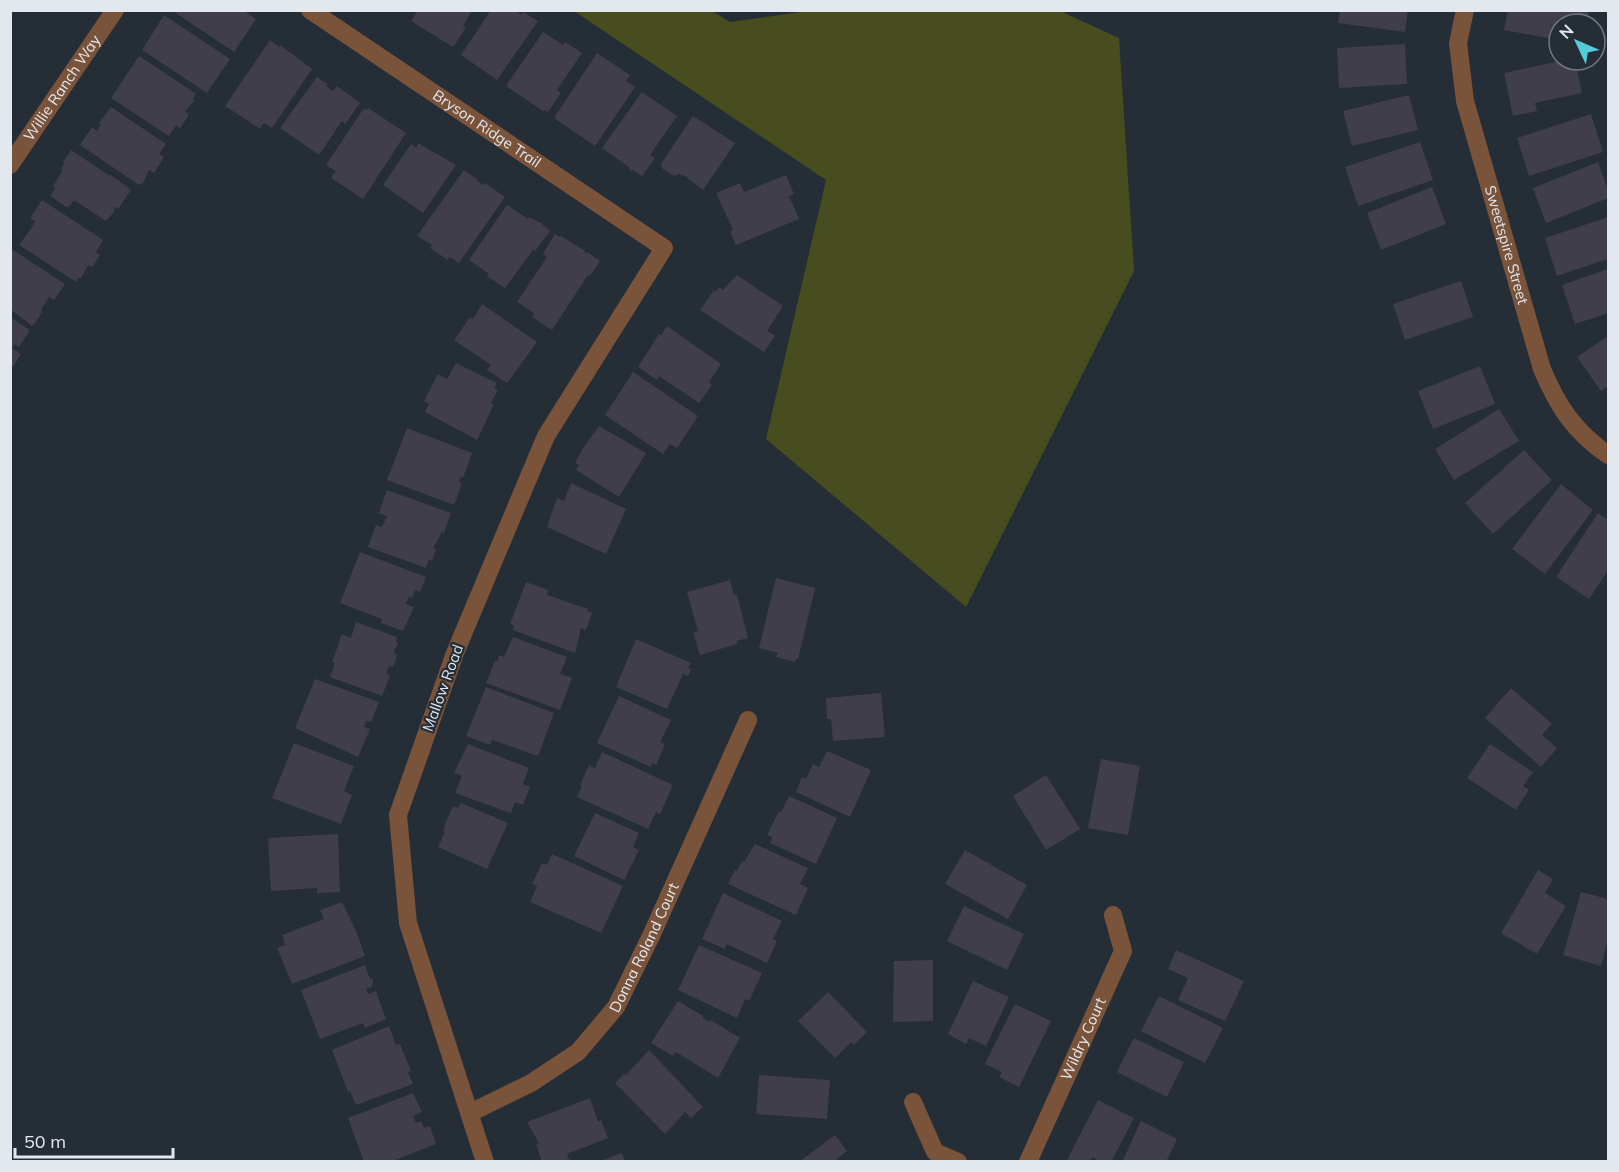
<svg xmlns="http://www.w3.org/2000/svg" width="1619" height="1172" viewBox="0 0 1619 1172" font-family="Mulish,sans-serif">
<rect width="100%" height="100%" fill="#252d36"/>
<path fill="#474d1e" d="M815,10L1060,11L1119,38L1134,271L966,607L766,439L826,180L574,11H712L730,22Z"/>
<g fill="#403e4a">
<path d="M171,10H243L256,19L234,52Z"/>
<path d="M418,10H472L463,26L466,28L453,47L411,21Z"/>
<path d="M491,10H515L521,15L523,12L538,21L497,80L461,55Z"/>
<path d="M1340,10H1408L1405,32L1338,23Z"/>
<path d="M1508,10H1589L1587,24H1559V40L1504,30Z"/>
<path d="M164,15L230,59L207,93L142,50Z"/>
<path d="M543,32L563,45L565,42L582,53L557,90L561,93L548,112L544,110L543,111L506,86Z"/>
<path d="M270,40L279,47L280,45L312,69L272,128L264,123L260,129L225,106Z"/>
<path d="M1405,44L1407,84L1339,88L1337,48Z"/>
<path d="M597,53L630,75L626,81L635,87L595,146L554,118Z"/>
<path d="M139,56L196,94L193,98L194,101L185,111L189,115L180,128L176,125L169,136L111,98Z"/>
<path d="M1565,60H1575L1582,93L1535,103L1537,111L1513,116L1504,73Z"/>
<path d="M317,77L328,84L326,86L333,91L337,86L360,103L345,124L342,121L319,155L280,128Z"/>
<path d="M642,92L677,116L650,155L655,158L642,176L633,170L632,172L629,170L630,168L602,148Z"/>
<path d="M1409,95L1418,130L1352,146L1343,111Z"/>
<path d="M111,107L166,144L159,154L164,157L154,173L149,170L143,183L139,185L80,145L92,127L97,131L101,124L99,123Z"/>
<path d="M364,108L366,110L368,108L406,133L363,199L331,178L336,171L326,165Z"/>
<path d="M1591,114L1603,152L1529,176L1517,138Z"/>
<path d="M693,116L735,143L703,190L685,176L679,174L674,176L663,169L661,164Z"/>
<path d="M1420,142L1433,180L1358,206L1345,167Z"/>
<path d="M418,143L456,165L423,213L383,185L411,144L416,148Z"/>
<path d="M71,150L110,176L111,175L131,190L118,209L115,207L114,212L106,221L74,200L68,208L50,196L55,188L53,186L63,170L61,169L65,163L63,162Z"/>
<path d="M1598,162L1608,190V198L1546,223L1533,188Z"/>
<path d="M464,170L478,180L477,181L483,185L485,183L505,197L459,263L450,257L448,260L430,248L432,245L417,236Z"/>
<path d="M786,175L794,194L789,196L799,219L736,245L730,231L733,230L716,193L740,183L744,192Z"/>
<path d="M1432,187L1446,224L1381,250L1367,213Z"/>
<path d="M42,200L103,240L96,252L100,255L92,267L88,265L81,278H78L76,282L19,245L32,227L35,221L30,218Z"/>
<path d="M507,205L528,219L529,217L541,223L550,231L535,251L533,250L505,288L487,276L489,274L469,260Z"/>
<path d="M1608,217V259L1557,276L1545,238Z"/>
<path d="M555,234L560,237L561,236L585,251V254L587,252L600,261L590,276L588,275L552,330L532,317L534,313L517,302L547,257L543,254Z"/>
<path d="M10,248L65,284L54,300L49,297L41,310L42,312L38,319L32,326L10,309Z"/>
<path d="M1608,269V313L1575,324L1562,285Z"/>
<path d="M737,275L783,306L767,331L775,336L764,352L700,310L714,290L716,292L719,287L723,290Z"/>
<path d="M1461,281L1473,317L1405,340L1393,304Z"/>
<path d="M482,304L537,342L507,383L487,370L491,365L454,340L470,317L473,319Z"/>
<path d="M10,317L30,330L19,347L15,344L12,348L21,354L13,367L10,365Z"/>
<path d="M667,326L721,364L709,382L712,385L699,403L659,376L657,380L638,367L659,334L661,336Z"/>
<path d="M1608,336V386L1601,391L1577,357Z"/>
<path d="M456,363L497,383L494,388L498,390L491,403L494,404L477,440L425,412L429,404L424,401L438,374L447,379Z"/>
<path d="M1480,366L1495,404L1433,429L1418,391Z"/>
<path d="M633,372L698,416L677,448L670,444L663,454L605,415Z"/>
<path d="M1499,409L1519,441L1454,480L1435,449Z"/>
<path d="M599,426L646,453L619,497L576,470L579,465L575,463L583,448Z"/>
<path d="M407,428L472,453L463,478L461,477L459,482L462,484L454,505L387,480Z"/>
<path d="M1524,450L1552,480L1493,534L1465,503Z"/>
<path d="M571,483L626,509L606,554L547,527L557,498L564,501Z"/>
<path d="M1561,484L1593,510L1545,574L1512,549Z"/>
<path d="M387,490L451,513L444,533L442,532L433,548L436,549L432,561L429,559L426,568L368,547L376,525L382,527L387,516L379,513Z"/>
<path d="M1598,513L1608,520V570L1589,599L1556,577Z"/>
<path d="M360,552L426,577L420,592L415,590L412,598L409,597L406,604L414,607L403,631L381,623L382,619L340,603Z"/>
<path d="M776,578L815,588L798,659H796L795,662L776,657L778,653L759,648Z"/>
<path d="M730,580L734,595H737L748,638L737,641V644L700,655L693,632L698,631L687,592Z"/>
<path d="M526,582L548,590L547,595L588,609L587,611L592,613L586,630L581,628L575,653L513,630L514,625L510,624Z"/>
<path d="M356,622L397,637L396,641L398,643L394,652L397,656L393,667L389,666L386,674L390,675L382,696L330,677L335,663L332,662L342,634L351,638Z"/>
<path d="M513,637L567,657L560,674L572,678L560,710L486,683L495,661H497L499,655L504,657Z"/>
<path d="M636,639L691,663L688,668L691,670L688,676L683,674L667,709L616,687Z"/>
<path d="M315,679L379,702L371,722L366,721L364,727L370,729L358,757L295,728Z"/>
<path d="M486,687L554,713L538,756L492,740L490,745L466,736Z"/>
<path d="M1511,688L1552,724L1542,735L1557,748L1541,767L1485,718Z"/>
<path d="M881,693L885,737L833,741L831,719H827L826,698Z"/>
<path d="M619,696L671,720L660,742L665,744L656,765L652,763L651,767L597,743Z"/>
<path d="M294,743L354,766L344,791L352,795L341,824L272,798Z"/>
<path d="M468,744L529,768L523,784L530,787L523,805L515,802L511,813L455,793L462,776L454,773Z"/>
<path d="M1490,744L1533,772L1523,786L1529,790L1516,810L1467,778Z"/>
<path d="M827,751L871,770L850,817L796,792L802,777L806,779L813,764L819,767Z"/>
<path d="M602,752L673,785L660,814L656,812L648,829L577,797L582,786L580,785L589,765L595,768Z"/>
<path d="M1101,759L1140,766L1128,835L1088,828Z"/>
<path d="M1046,775L1080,829L1046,850L1013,796Z"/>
<path d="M789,796L837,818L816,864L770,843L772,837L767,835L779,811L781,812Z"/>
<path d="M461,803L508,823L487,869L438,847L445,832L443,831L446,822L453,806L458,808Z"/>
<path d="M595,813L639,833L633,847L639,850L624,880L574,856Z"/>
<path d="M338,834L340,892L317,893V888L271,891L268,838Z"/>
<path d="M755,844L808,868L800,884L808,888L796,915L728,884L735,870L737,871L742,861L744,862Z"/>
<path d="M965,850L1027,885L1008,919L945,884Z"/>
<path d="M552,854L623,886L601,933L530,902L537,886L532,884L542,863L547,865Z"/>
<path d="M1538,870L1553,879L1545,893L1566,906L1537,954L1501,933Z"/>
<path d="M1581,892L1608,899V939L1601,966L1563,955Z"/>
<path d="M723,893L782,921L773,939L777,941L767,963L727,944L725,949L702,939Z"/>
<path d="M342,902L357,933L365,956L292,984L277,948L285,945L282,935L324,919L320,910Z"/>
<path d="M964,906L1024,934L1007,970L947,941Z"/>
<path d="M699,945L762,973L749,1001L745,999L737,1018L678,990Z"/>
<path d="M1176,950L1244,981L1225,1021L1178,1000L1188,978L1168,969Z"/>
<path d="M933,960V1021L893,1022L894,961Z"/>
<path d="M365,965L370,979H373L372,987L366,989L368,994L376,991L386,1019L365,1028L363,1023L320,1039L301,990Z"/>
<path d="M973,981L1009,997L986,1046L969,1038L966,1044L948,1034Z"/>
<path d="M828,992L867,1032L854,1045L851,1042L835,1058L798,1021Z"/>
<path d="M1159,996L1223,1028L1205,1063L1141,1031Z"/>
<path d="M678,1001L703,1016L702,1018L710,1022L711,1020L740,1038L718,1078L676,1052L673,1056L651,1043Z"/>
<path d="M1015,1004L1051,1021L1019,1087L999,1077L1002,1072L985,1064Z"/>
<path d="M389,1026L396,1045L400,1044L411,1071L408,1072L413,1084L356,1105L350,1091L348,1092L332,1050Z"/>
<path d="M1134,1038L1184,1062L1167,1097L1117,1072Z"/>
<path d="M649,1050L703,1107L691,1118L685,1112L665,1134L615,1083L624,1074L626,1075Z"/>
<path d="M759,1075L830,1080L827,1119L756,1114Z"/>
<path d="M413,1093L422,1112L413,1116L416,1123L421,1121L424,1128L430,1126L436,1144L390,1162H364L348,1118Z"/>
<path d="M590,1098L598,1122L601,1120L608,1138L567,1154L570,1162H542L536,1144L539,1143L527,1122Z"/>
<path d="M1098,1100L1134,1118L1111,1162H1101L1092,1157L1090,1162H1066Z"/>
<path d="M1141,1121L1177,1139L1166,1162H1122Z"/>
<path d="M835,1135L847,1151L833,1162H799Z"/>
<path d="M622,1153L625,1162H601L600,1161Z"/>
</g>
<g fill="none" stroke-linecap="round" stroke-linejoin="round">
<g stroke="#7a533b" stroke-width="18">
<path id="s1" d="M310,10L664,248L546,436L455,653L398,815L408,923L485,1162"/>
<path id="s2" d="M1465,10L1458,43L1465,101L1542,369C1558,407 1574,431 1608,455"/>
<path id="s3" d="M10,165L115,10"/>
<path d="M913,1102L935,1152L958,1162"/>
<path id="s4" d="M470,1113L531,1083L578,1052L616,1007L651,936L748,720"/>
<path id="s5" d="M1028,1162L1123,951L1113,915"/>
</g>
</g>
<g text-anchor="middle" stroke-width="4.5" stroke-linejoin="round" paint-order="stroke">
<g font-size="15" fill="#e3e8ee" stroke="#252d36">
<text dy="5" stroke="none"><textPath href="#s3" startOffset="93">Willie Ranch Way</textPath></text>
<text dy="5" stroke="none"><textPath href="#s1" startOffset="213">Bryson Ridge Trail</textPath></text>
<text dy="5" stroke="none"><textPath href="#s2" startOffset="242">Sweetspire Street</textPath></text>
<text transform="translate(443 688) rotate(-70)" y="5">Mallow Road</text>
<text dy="5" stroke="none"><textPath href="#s4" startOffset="249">Donna Roland Court</textPath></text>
<text dy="5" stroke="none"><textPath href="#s5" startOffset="135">Wildry Court</textPath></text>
</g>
</g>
<rect width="1619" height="1172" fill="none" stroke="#e3e8ee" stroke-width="24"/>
<g transform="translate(1577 42) rotate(314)"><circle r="28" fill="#252d36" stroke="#717880" stroke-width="1.5"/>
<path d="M0-4.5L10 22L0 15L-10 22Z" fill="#53cbda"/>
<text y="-9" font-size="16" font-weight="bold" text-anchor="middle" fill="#e3e8ee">N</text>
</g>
<path d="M15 1148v9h158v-9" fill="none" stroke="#e3e8ee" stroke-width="3"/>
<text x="24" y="1148" font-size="18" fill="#e3e8ee" stroke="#252d36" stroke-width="4.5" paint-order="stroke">50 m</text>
</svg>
